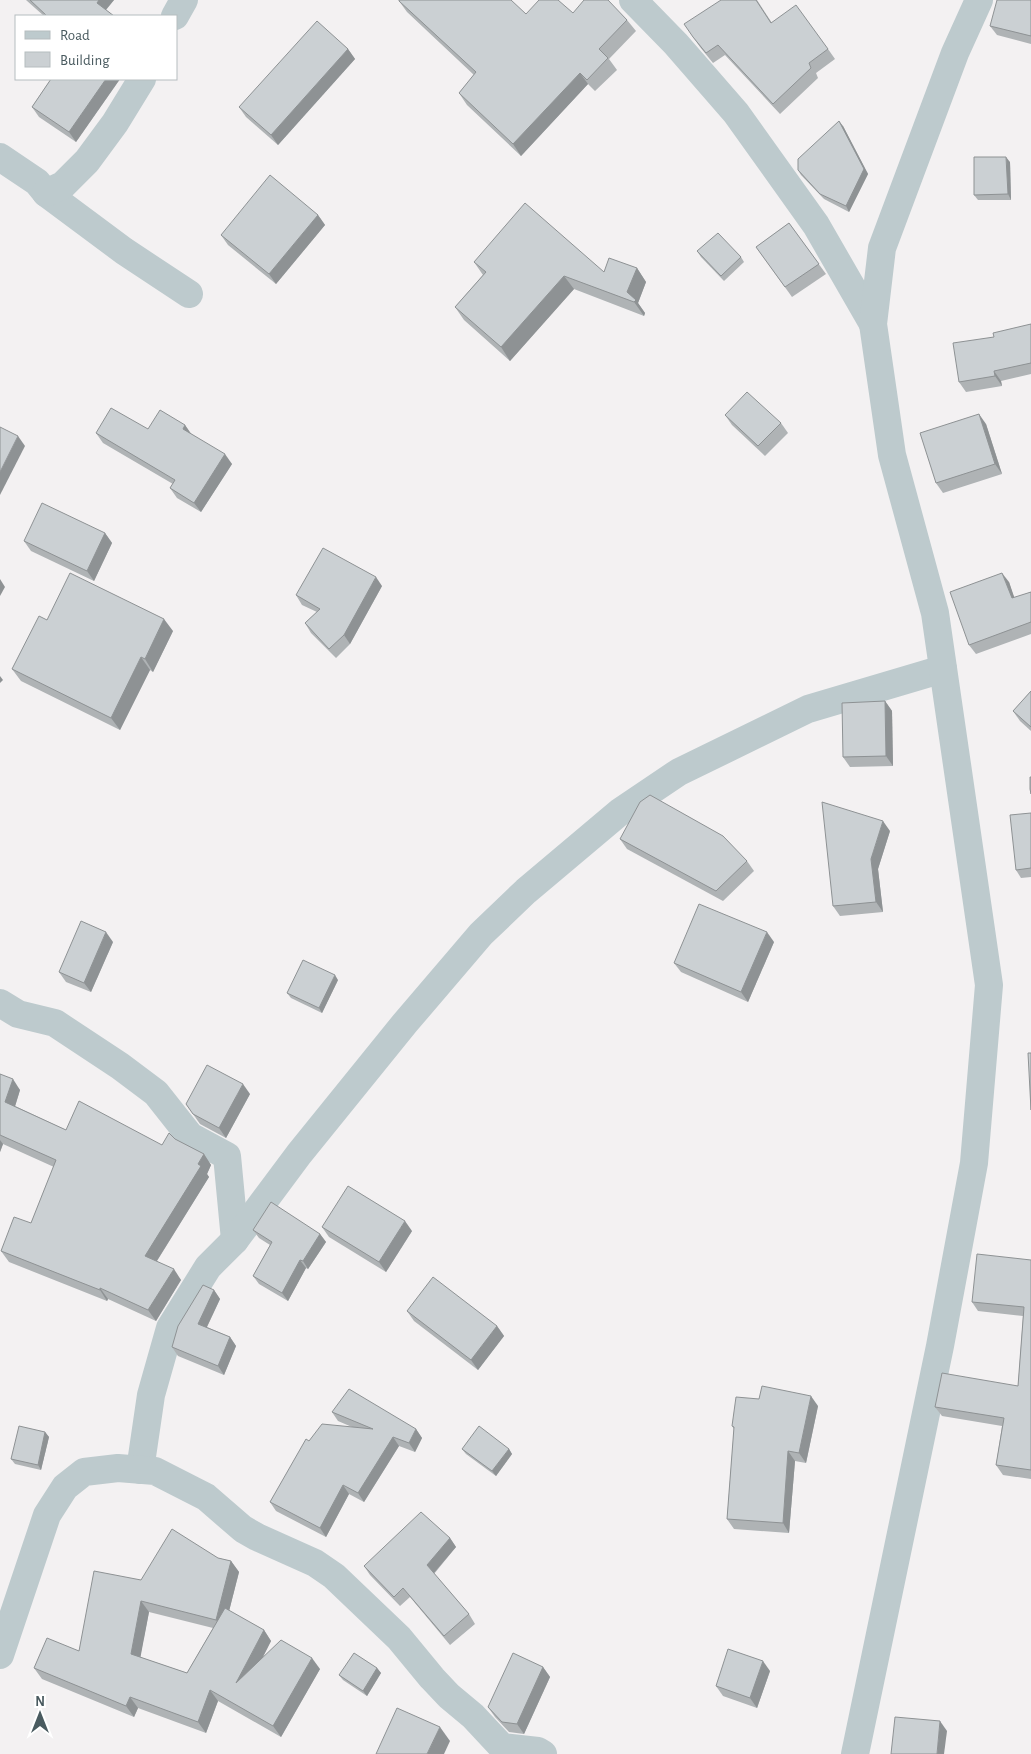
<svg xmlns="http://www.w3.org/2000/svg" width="1031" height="1754" viewBox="0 0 1031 1754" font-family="'Alegreya Sans',sans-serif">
<rect width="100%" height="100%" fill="#f3f1f2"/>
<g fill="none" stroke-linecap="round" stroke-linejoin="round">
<g stroke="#bdcacd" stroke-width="28">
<path d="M633,0L676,44L736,113L816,225L873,324"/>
<path d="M175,16L184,0"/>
<path d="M0,157L37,182L46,193L124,251L189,294"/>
<path d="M46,193L63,185L87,161L115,123L142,79"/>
<path d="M0,1003L18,1014L55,1023L120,1066L156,1093L190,1136L227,1156L235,1240"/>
<path d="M140,1470L151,1395L170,1328L208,1267L235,1240L299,1154L405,1023L481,934L526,891L621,811L679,772L808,709L943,669"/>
<path d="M0,1655L47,1515L65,1487L84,1472L118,1468L155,1471L206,1497L243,1529L257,1537L315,1563L334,1576L399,1638L432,1678L449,1696L473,1716L502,1747L538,1751L543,1754"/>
<path d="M855,1754L940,1346L974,1163L989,985L935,613L892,455L873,324L882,248L955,53L979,0"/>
</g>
</g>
<g fill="#afb3b5" fill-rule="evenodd">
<path d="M26,0H114L106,10L114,16H44Z"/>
<path d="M721,0H757L772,23L828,49L835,59L816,73L818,78L780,114L725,55L713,63L700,47L693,37Z"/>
<path d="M1031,0V44L997,35L990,26Z"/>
<path d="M399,1L526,14L573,13L627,20L636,31L609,59L617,70L595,91L588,84L521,156L467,105L459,93L474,75L407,12Z"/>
<path d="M348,49L355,59L278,145L246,117L239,107Z"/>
<path d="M51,79H120L76,142L39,117L32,107Z"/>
<path d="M843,126L868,174L849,212L824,199L801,175L798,170Z"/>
<path d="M1010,162L1011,200H978L974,195Z"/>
<path d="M318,215L325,225L276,284L228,245L221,235Z"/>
<path d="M789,223L826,274L792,297L756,247Z"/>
<path d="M697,251L741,257L744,262L724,281L701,257Z"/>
<path d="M474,262L604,272L637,268L646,282L638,303L645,313L644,316L574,289L510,361L464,320L455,307L483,275Z"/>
<path d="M1031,324V374L1001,381L1002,386L966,392L959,382L994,337Z"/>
<path d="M725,415L781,423L788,433L765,456L732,425Z"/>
<path d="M986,424L1002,474L943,493L936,483Z"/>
<path d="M185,425L190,433L232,464L201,512L177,498L170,488L173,484L103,443L96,433L148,429Z"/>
<path d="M105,533L112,543L94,581L31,551L24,541Z"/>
<path d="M1009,582L1014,598L1031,592V634L976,654L969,645Z"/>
<path d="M382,586L350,644L336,658L311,633L305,623L317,612L302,605L296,595Z"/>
<path d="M47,620L173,631L153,672L150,670L120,730L21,681L12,669Z"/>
<path d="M1031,691V731L1020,721L1013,711Z"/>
<path d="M885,701L892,711L893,766L850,767L843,757Z"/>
<path d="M1031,813V877L1021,878L1016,870Z"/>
<path d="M890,831L878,869L883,912L840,916L833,906Z"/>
<path d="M620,839L747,861L754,871L723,901L627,849Z"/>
<path d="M113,942L91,992L66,982L59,972Z"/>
<path d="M774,942L748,1002L681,972L674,963Z"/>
<path d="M338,980L322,1013L291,998L287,993Z"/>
<path d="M0,1074L20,1090L15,1106L66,1130L162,1145L175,1139L204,1154L211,1165L207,1174L209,1177L157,1261L181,1280L156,1321L108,1299L107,1301L9,1262L1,1251L31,1223L54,1167L3,1144L0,1152Z"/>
<path d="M250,1094L226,1138L200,1124L186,1104Z"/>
<path d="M322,1227L412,1231L386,1272L329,1237Z"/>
<path d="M253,1230L320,1234L326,1242L308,1269L306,1268L288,1301L259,1284L253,1276L270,1245L259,1238Z"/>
<path d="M1031,1260V1479L1003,1475L996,1465L1002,1426L942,1416L935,1407L1018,1386L1023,1316L978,1311L972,1302Z"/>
<path d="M214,1290L220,1299L207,1327L230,1337L236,1346L224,1375L178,1356L172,1347Z"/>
<path d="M407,1311L497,1326L504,1336L478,1370L414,1321Z"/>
<path d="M818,1406L806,1463L795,1461L789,1533L734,1529L727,1519L734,1429L732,1426Z"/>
<path d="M332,1412L416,1429L422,1438L415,1452L399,1446L364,1502L349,1494L326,1537L276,1511L270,1502L309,1441L352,1427L338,1421Z"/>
<path d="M45,1432L49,1437L41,1470L15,1464L11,1459Z"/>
<path d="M462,1449H509L512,1454L496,1476L466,1454Z"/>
<path d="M450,1538L456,1547L434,1574L469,1614L475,1624L450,1645L410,1597L400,1606L370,1575L364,1566Z"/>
<path d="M218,1558L231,1561L239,1572L229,1611L264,1630L271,1641L263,1657L320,1669L281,1737L218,1701L206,1733L138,1708L134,1717L42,1679L34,1668L79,1651L141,1580ZM149,1612L213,1628L187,1673L140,1657Z"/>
<path d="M543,1667L550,1677L524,1734L509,1732L495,1717L488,1707Z"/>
<path d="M377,1668L381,1673L367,1696L343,1680L339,1675Z"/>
<path d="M770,1671L757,1708L723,1696L716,1686Z"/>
</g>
<g fill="#8e9294">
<path d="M99,0H114L104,12L97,3Z"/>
<path d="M348,49L355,59L278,145L271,135Z"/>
<path d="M580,73L588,84L521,156L513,144Z"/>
<path d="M106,79H120L76,142L69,132Z"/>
<path d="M839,121L843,126L868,174L849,212L846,206Z"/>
<path d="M1006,157L1010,162L1011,200L1008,194Z"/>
<path d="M318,215L325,225L276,284L269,274Z"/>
<path d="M637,268L646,282L638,303L645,313L644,316L627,292Z"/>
<path d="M564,276L574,289L510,361L501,347Z"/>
<path d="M994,371L1001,381L1002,386L995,376Z"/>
<path d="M979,414L986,424L1002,474L995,464Z"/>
<path d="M185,425L192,435L183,429Z"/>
<path d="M18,436L25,446L0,495V472Z"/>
<path d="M225,454L232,464L201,512L194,503Z"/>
<path d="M105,533L112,543L94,581L87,571Z"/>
<path d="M1002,573L1009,582L1018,608L1012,598Z"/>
<path d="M376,577L382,586L350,644L344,635Z"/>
<path d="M0,579L5,587L0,596Z"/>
<path d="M164,619L173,631L153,672L145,659Z"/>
<path d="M141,657L150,670L120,730L111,718Z"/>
<path d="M0,676L3,680L0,683Z"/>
<path d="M885,701L892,711L893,766L886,756Z"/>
<path d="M883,821L890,831L878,869L883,912L876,902L871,859Z"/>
<path d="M106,932L113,942L91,992L84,983Z"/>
<path d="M767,932L774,942L748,1002L741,992Z"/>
<path d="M335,975L338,980L322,1013L319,1008Z"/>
<path d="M13,1079L20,1090L13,1113L5,1102Z"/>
<path d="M243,1084L250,1094L226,1138L219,1128Z"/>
<path d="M0,1140L3,1144L0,1152Z"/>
<path d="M204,1154L211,1165L207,1174L209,1177L153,1267L145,1256Z"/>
<path d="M405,1221L412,1231L386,1272L379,1262Z"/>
<path d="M320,1234L326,1242L308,1269L303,1261Z"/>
<path d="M300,1260L306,1268L288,1301L282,1293Z"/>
<path d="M174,1269L181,1280L156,1321L148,1310Z"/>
<path d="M100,1288L108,1299L107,1301L100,1290Z"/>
<path d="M214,1290L220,1299L204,1333L198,1324Z"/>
<path d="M497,1326L504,1336L478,1370L471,1360Z"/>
<path d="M230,1337L236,1346L224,1375L218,1366Z"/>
<path d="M811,1396L818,1406L806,1463L799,1453Z"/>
<path d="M416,1429L422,1438L415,1452L409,1443Z"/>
<path d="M45,1432L49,1437L41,1470L38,1465Z"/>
<path d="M393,1437L399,1446L364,1502L358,1493Z"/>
<path d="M509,1449L512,1454L496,1476L492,1471Z"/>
<path d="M788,1451L795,1461L789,1533L783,1523Z"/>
<path d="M343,1485L349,1494L326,1537L320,1528Z"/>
<path d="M450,1538L456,1547L433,1574L427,1565Z"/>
<path d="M231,1561L239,1572L224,1631L216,1620Z"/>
<path d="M141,1601L149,1612L139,1665L131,1654Z"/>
<path d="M264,1630L271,1641L244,1694L236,1683Z"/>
<path d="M312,1658L320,1669L281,1737L273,1726Z"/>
<path d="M763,1661L770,1671L757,1708L750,1698Z"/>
<path d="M543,1667L550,1677L524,1734L517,1724Z"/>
<path d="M377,1668L381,1673L367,1696L363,1691Z"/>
<path d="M210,1690L218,1701L206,1733L198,1722Z"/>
<path d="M130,1697L138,1708L134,1717L126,1706Z"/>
<path d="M940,1721L947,1731L944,1754H937Z"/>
<path d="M440,1727L450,1741L444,1754H427Z"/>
</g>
<g fill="#cbd0d3" stroke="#8e9294">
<path d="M30,0H99L97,3L114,16H47Z"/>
<path d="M399,0H511L526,14L539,0H558L573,13L584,0H608L627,20L599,49L608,58L587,80L580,73L513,144L459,93L476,72L399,1Z"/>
<path d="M721,0H756L771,23L796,5L828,49L809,63L811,68L773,104L718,45L706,53L693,37L684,24Z"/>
<path d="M997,0H1031V36L990,26Z"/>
<path d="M317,21L348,49L271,135L239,107Z"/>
<path d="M51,79H106L69,132L32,107Z"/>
<path d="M839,121L864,169L846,206L820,194L798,170V159Z"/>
<path d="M974,157H1006L1008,194L974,195Z"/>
<path d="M270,175L318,215L269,274L221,235Z"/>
<path d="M525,203L604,272L609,258L637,268L627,292L636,300L634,302L564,276L501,347L455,307L486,272L474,262Z"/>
<path d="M789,223L819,264L785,287L756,247Z"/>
<path d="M718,233L741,257L721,276L697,251Z"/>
<path d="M1031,324V363L994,371L995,376L959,382L953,343L994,337L993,333Z"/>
<path d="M747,392L781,423L758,446L725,415Z"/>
<path d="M111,408L148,429L160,410L185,425L183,429L225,454L194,503L170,488L175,480L96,433Z"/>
<path d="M979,414L995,464L936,483L920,433Z"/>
<path d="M0,427L18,436L0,472Z"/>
<path d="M42,503L105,533L87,571L24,541Z"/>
<path d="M323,548L376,577L344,635L329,649L305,623L320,609L296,595Z"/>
<path d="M70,573L164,619L145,659L141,657L111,718L12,669L39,616L47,620Z"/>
<path d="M1002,573L1012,598L1031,592V622L969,645L950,592Z"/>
<path d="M1031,691V727L1013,711Z"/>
<path d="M885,701L886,756L843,757L842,703Z"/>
<path d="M1030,777H1031V794L1030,789Z"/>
<path d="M650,795L723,836L747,861L716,891L620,839L640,802Z"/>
<path d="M822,802L883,821L871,859L876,902L833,906Z"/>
<path d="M1031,813V868L1016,870L1010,815Z"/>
<path d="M699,904L767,932L741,992L674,963Z"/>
<path d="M81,921L106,932L84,983L59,972Z"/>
<path d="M303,960L335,975L319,1008L287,993Z"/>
<path d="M1028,1053H1031V1110Z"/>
<path d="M207,1065L243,1084L219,1128L193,1114L186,1104Z"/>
<path d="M0,1074L13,1079L5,1102L66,1130L79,1101L162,1145L169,1133L175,1139L204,1154L198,1164L201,1166L145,1256L174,1269L148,1310L100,1288V1290L1,1251L14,1217L31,1223L56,1160L0,1135Z"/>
<path d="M348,1186L405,1221L379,1262L322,1227Z"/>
<path d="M271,1202L320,1234L303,1261L300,1260L282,1293L253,1276L272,1242L253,1230Z"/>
<path d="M977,1254L1031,1260V1470L996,1465L1004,1418L935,1407L942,1373L1018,1386L1024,1307L972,1302Z"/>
<path d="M433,1277L497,1326L471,1360L407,1311Z"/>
<path d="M203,1285L214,1290L198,1324L230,1337L218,1366L172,1347L178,1326Z"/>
<path d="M762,1386L811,1396L799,1453L788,1451L783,1523L727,1519L734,1427L732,1426L736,1397L759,1399Z"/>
<path d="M349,1389L416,1429L409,1443L393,1437L358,1493L343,1485L320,1528L270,1502L306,1439L309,1441L322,1424L373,1429L332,1412Z"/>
<path d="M19,1426L45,1432L38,1465L11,1459Z"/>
<path d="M479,1426L509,1449L492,1471L462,1449Z"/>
<path d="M421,1512L450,1538L427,1565L469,1614L444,1636L403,1588L394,1597L364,1566Z"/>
<path d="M172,1529L218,1558L231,1561L216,1620L141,1601L131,1654L187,1673L225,1608L264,1630L236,1683L281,1640L312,1658L273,1726L210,1690L198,1722L130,1697L126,1706L34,1668L47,1638L79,1651L94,1571L141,1580Z"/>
<path d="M728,1649L763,1661L750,1698L716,1686Z"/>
<path d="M354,1653L377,1668L363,1691L339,1675Z"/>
<path d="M513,1653L543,1667L517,1724L502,1722L488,1707Z"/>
<path d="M397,1708L440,1727L427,1754H376Z"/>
<path d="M895,1717L940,1721L937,1754H891Z"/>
</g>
<rect x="15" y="15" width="162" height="65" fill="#ffffff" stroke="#b6bdbf"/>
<rect x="25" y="31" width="25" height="8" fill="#bdcacd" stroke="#b6bdbf"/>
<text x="60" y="40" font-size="15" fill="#495a5f">Road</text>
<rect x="25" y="52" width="25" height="15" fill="#cbd0d3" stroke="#b6bdbf"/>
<text x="60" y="65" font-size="15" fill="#495a5f">Building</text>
<g transform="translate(40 1714)" stroke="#ffffff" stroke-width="4" paint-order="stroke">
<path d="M0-4L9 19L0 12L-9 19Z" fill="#495a5f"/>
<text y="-8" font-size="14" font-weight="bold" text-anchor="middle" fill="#495a5f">N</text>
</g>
</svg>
